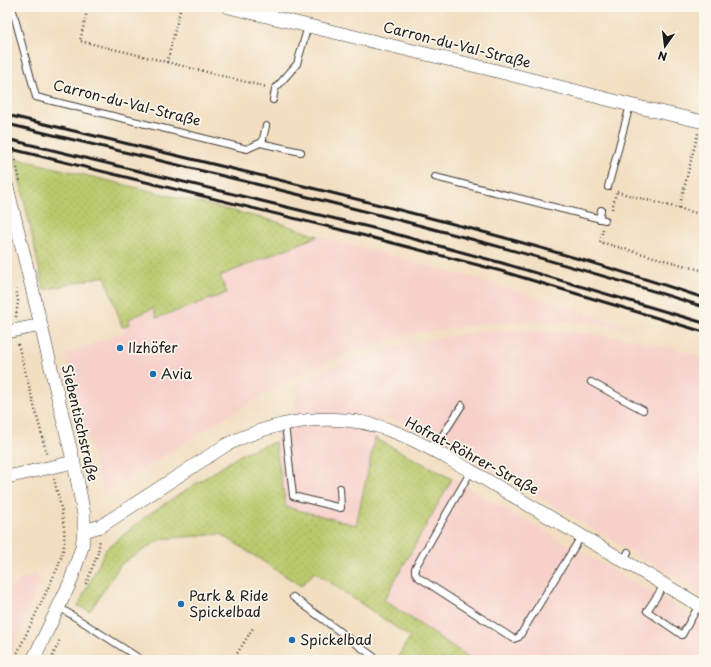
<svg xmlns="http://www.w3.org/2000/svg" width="711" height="667" viewBox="0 0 711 667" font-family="'Playpen Sans',sans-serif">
<defs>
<pattern id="grass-dots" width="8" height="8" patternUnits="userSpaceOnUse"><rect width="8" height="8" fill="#b9c96c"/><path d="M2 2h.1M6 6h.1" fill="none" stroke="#9eac5d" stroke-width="1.8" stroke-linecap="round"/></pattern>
</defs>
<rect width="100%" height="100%" fill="#fbf7ec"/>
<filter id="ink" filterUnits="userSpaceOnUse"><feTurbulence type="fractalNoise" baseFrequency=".025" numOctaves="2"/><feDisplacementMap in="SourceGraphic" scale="8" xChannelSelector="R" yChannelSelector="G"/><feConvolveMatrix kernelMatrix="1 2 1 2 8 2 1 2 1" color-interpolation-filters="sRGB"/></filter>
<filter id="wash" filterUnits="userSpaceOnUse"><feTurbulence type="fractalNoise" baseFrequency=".012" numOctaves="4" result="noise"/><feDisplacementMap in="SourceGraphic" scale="16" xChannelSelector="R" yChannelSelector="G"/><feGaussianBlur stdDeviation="0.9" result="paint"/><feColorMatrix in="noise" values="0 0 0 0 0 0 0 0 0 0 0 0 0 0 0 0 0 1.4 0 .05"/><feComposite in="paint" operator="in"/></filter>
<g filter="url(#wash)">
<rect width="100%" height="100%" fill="#f2dec1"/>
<g fill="#f7d0ca">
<path d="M318,236L495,284L638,330L603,325L574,321H544L489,323L410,334L372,345L339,357L292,378L238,409L183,444L103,494L65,354L124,332L122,327L130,324L128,319L153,308L156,318L227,293L220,276Z"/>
<path d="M484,330L565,332L622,337L677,349L704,358V594L539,497L429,435L381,416L357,527L285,508L274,443L293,408L297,383L338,365L406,344Z"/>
<path d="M452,479L595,560L704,623V660H473L384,600Z"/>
<path d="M35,574L40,581L15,644L7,659V590L22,579Z"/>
</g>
<g fill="url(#grass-dots)" stroke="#6a7244">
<path d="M15,158L274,221L318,236L220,276L227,293L157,318L153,308L129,319L130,324L122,327L105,276L44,290Z"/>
<path d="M375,438L452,479L384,600L473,660H396L410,637L315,572L301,586L221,534L161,539L121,564L90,611L78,606L106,549L146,516L245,452L275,442L286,507L356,525Z"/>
</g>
</g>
<g filter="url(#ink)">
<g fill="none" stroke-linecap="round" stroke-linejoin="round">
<defs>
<g id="service">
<path d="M12,7L36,97L247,149L260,143L301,152"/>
<path d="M273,100L275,89L297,64L308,26"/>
<path d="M262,143L266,126"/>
<path d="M435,177L605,220"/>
<path d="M608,187L630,105"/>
<path d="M599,219L601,210"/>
<path d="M591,382L643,410"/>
<path d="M285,424L293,496L341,508L340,488"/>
<path d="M439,441L462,405"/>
<path d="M471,471L415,568V572L418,577L514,639L519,637L582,535"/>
<path d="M624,560L628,552"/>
<path d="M665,584L647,611L682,635L699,605"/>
<path d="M293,597L378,660"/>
<path d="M59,607L142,660"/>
</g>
<g id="minor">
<path d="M229,7L489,69L630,105L704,122"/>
<path d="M7,187L33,292L76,473L84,515V531L82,547L70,583L33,660"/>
<path d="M7,332L41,325"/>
<path d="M7,477L74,462"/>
<path d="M84,531L101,526L226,445C278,419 337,410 392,431C420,441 445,457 471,471L704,608"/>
</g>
</defs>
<use href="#service" stroke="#3c3935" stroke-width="8"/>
<use href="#minor" stroke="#3c3935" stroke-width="14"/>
<g stroke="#3c3935" stroke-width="2.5" stroke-dasharray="1 3" stroke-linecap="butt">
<path d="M88,7L80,41L167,62L181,7"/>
<path d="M167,62L266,87"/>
<path d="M7,121L20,181"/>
<path d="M617,192L704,215"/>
<path d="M679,208L698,133"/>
<path d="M612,209L616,193"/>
<path d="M603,229L600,242L704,271"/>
<path d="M16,317L18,301L16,289"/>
<path d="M18,344L47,455"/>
<path d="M86,584L98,553L100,539"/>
<path d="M14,660L58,567C60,560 63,553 64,545C66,523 59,500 54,479"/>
<path d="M51,660L60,639"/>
<path d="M233,660L253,628"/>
</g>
<use href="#service" stroke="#fff" stroke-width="6"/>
<use href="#minor" stroke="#fff" stroke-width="13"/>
<g stroke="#1c1c1c" stroke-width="3">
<path d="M7,115C96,136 185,158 275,179C419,214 563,251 704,298"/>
<path d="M7,124C146,157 284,190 422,226C517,251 611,277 704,307"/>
<path d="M7,139L377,229L502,263L704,323"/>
<path d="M7,148L354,233L501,271L704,332"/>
</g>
</g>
</g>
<g fill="#1f6fb2" stroke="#fbf7ec" stroke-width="1.5">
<circle cx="120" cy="348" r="4"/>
<circle cx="153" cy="374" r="4"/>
<circle cx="181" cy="604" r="4"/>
<circle cx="292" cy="640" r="4"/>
</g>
<g text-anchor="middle" stroke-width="3.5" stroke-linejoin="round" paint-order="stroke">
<g font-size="14" fill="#1c1c1c" stroke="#fbf7ec">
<text transform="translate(457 45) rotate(14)" y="5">Carron-du-Val-Straße</text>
<text transform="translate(127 103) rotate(14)" y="5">Carron-du-Val-Straße</text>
<text transform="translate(80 423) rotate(77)" y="5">Siebentischstraße</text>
<text transform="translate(472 456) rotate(28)" y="5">Hofrat-Röhrer-Straße</text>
</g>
<g font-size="14" fill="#1c1c1c" stroke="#fbf7ec" text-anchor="start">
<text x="128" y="353">Ilzhöfer</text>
<text x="161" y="379">Avia</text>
<text x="189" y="601">Park &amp; Ride<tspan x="189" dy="16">Spickelbad</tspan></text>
<text x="300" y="645">Spickelbad</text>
</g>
</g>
<rect width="711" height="667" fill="none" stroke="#fbf7ec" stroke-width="24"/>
<g transform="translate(665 46) rotate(194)" stroke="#fbf7ec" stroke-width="3" paint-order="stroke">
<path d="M0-3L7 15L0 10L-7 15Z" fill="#1c1c1c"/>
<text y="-6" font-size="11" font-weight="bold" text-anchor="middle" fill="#1c1c1c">N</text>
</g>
</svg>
